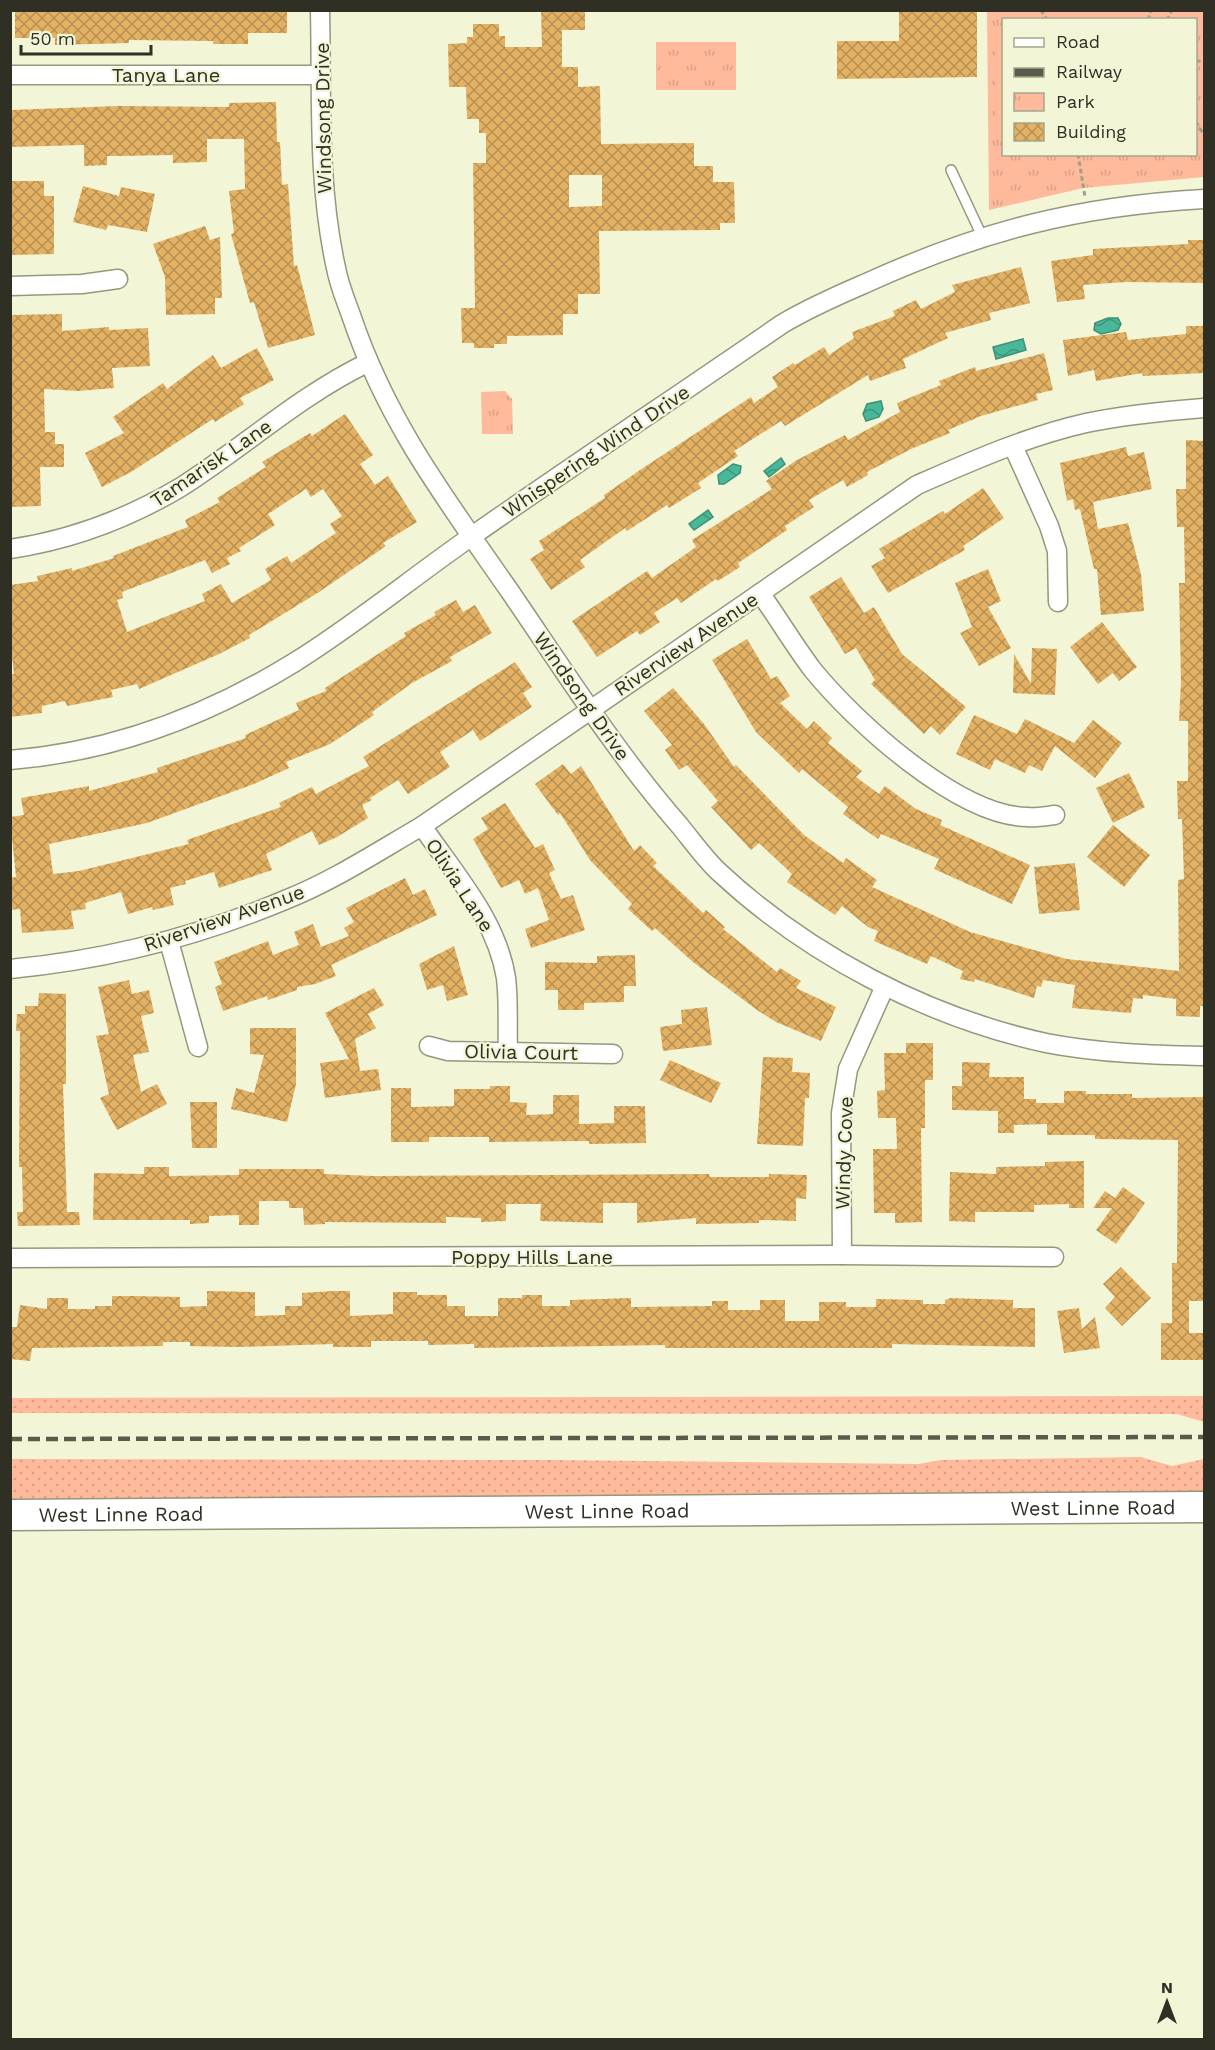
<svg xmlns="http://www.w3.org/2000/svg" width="1215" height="2050" viewBox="0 0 1215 2050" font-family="'Work Sans',sans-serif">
<defs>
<pattern id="grass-dots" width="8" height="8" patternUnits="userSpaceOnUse" patternTransform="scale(1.5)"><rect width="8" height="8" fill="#feba9b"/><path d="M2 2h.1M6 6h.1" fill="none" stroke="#daa085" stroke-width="1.8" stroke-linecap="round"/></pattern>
<pattern id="park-tufts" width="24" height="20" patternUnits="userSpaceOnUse" patternTransform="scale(1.5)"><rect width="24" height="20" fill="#feba9b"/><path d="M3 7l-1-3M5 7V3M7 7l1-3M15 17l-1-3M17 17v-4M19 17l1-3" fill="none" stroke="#daa085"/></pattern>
<pattern id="water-waves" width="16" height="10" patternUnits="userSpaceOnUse" patternTransform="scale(1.5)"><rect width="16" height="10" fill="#47b899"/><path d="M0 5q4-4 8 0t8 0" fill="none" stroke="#3c967d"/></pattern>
<pattern id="building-cross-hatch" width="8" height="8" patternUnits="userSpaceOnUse" patternTransform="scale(1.5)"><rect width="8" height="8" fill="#e3b163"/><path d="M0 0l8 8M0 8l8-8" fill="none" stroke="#b89051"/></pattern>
</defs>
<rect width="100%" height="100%" fill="#f3f5d7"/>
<g fill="url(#grass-dots)">
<path d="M1204,1396V1422L1177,1414L10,1413L11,1398Z"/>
<path d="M1141,1457L1172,1466L1204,1459V1497L11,1506L10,1459L549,1460L919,1464L941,1460Z"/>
</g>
<g fill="url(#park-tufts)" fill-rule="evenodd">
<path d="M987,11H1204V177L1083,188L989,210ZM1004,20H1196V154H1004Z"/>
<rect x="656" y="42" width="80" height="48"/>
<path d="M505,391L512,399L513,434H482L481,392Z"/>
</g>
<rect fill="#feba9b" x="997" y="40" width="6" height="99"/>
<g fill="url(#water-waves)" stroke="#408f76" stroke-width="1.5">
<path d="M1108,318H1118L1121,324L1118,330L1101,334L1094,330L1095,323Z"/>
<path d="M1023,339L1026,350L996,359L993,347Z"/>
<path d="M881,401L883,409L879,417L866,421L863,414L867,404Z"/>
<path d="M781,458L785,464L769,477L764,471Z"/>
<path d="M733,464L741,466L740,473L724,484H719L718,475Z"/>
<path d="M708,510L713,517L694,530L689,524Z"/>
</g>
<g fill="url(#building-cross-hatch)" fill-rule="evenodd">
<path d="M15,10H287V33H248V44H213V41L129,40V43L55,45V38H15Z"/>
<path d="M541,10H585V30H562V67H578V87L600,86L601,144L694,143V166H713V182H734L735,223H720V230L599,231L600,294H578V314H563V335L507,336V344H494V348H474V343H462L461,308H475L473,163H486V133H479V119H467L466,87H449L448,44L467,43V37H473V24H499V36H505V47H542ZM569,175H602V206L569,207Z"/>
<path d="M899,10H977V77L837,79V41H899Z"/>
<path d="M276,102L277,142H280L282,185L288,184L294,266L297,265L315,335L268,348L254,302L250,303L231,234L234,233L229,191L245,189L244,139H207V162L173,163V155L120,156H107V165L84,166V145L10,147V110L119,106L229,107V103Z"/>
<path d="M10,181H44V196H54V254L10,255Z"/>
<path d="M83,186L119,196L121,187L155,194L147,232L108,225L106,230L73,222Z"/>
<path d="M205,226L210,240L220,237L222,298H215V314L166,315L165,277L153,244Z"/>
<path d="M1188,240H1204V283L1126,282L1083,285L1085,299L1057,302L1051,261L1093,255V249L1188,244Z"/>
<path d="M1021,267L1030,303L989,313L991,320L945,333L948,338L903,359L906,368L870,381L868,375L785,426L781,421L734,451L738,456L698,483L701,488L669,508L667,505L627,531L625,528L580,560L585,567L551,590L530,559L544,550L539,541L605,498L604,495L643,468L751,397L754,403L778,387L772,377L793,363L795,365L824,347L829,355L854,338L852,332L895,316L893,311L916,300L921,309L955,292L952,285Z"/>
<path d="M62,314V331L109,327V330L148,328L150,366L112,368L114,388L78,391L44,389L45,432H55V444H64V467H40L41,506L10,507V315Z"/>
<path d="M1186,326H1204V373L1143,376L1142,373L1096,381L1094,370L1068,376L1063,340L1126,332L1128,340L1186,334Z"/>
<path d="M257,348L274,380L240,398L244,404L215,422L213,419L131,472L102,487L85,453L124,433L113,417L163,383L167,389L213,355L221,368Z"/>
<path d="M1044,353L1053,390L1036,394L1038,400L981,416L948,430L950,433L911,449L867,472L868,475L847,487L843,480L809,500L814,507L785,526L787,530L738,563L740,567L718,581L716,579L681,603L677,598L654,613L660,622L640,635L637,631L597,657L572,621L647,571L652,578L696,547L692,540L772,489L766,481L797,460L845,435L848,440L900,412L897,403L941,385L939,381L975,367L976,371Z"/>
<path d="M345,414L373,455L360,464L375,485L388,476L417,522L383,543L386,546L319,592L249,635L250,638L219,654L139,689L137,684L111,690L113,697L67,706L65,701L42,706V713L10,717V674H14L10,639V585L38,581L37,576L72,568V571L114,558L113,556L188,527L185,520L220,502L217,498L266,467L262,462L310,433L312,436ZM306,489L311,497L323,489L342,516L330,524L336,533L291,563L287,556L265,569L271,580L232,603L221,584L202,594L205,601L127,632L117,600L123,598L122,592L205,560L212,573L230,564L227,558L241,551L239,548L275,525L268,514Z"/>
<path d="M1186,440L1204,441V1006H1200V1017L1176,1016V999L1143,995V999L1133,998L1131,1013L1072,1008L1075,985L1043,980L1041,987L1037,986L1034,998L975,979L974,982L960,979L963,971L931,956L927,964L874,941L878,931L868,927L842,906L835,915L787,882L792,874L759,843L751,850L711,807L718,801L687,765L679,770L665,750L672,745L644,711L673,688L704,724L734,767L736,765L804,835L843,863L846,858L877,880L872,887L970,932L1023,947L1067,959L1179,971L1178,880L1184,879L1182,819H1178L1177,781H1188V721H1179L1181,682L1179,583H1185L1184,527H1177L1176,489H1186Z"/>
<path d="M1126,447L1128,456L1144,452L1152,489L1093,502L1098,529L1128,523L1141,574L1144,611L1101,615L1097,569H1094L1080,509L1075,510L1073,499L1067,501L1060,463Z"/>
<path d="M983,488L1004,518L963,546L965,550L888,593L871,566L885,558L879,549L943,511L945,514Z"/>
<path d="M988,569L1001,601L988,607L1011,648L979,666L960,633L972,627L955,583Z"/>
<path d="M841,577L864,613L874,607L902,654L966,707L940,735L931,726L924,734L871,684L875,680L856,648L845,654L809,597Z"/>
<path d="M456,600L463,612L475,605L492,633L450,657L452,661L412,683L372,712L374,715L330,744L286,762L289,768L254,784L147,823L49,844L53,874L79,871L189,844L187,840L281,807L279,803L312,787L316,794L369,766L363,757L515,662L532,687L523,693L532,707L480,741L473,730L440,752L450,767L408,794L398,780L370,798L372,800L362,805L368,818L337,837L319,845L312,831L266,854L272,870L219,888L214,872L185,881L186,884L170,888L174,905L153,910L152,907L128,914L121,892L85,903L86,909L71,911L74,929L22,933L20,909L10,910V878L16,877L10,817L24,815L21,798L89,786V791L158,772L157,768L246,738L245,735L299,710L296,703L326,691L325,688L406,636L404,633L436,615L434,612Z"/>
<path d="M1102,622L1137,667L1119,681L1113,673L1098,684L1070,647Z"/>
<path d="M747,639L771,679L777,676L790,696L780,703L807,729L814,721L832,738L828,743L862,771L856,777L879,794L885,786L916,809L942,820L940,825L1030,865L1012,904L934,869L939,859L881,834L878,839L843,814L848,807L802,769L799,773L756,732L712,660Z"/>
<path d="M1032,648L1057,649L1055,695L1013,693L1014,654L1031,684Z"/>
<path d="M974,715L1017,734L1025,719L1074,743L1093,720L1122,743L1095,778L1055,746L1042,771L1029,765L1025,773L995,759L990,770L956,754Z"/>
<path d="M563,764L571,774L581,766L634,851L640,845L657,863L653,866L703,913L706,910L725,927L723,929L777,972L780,968L801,981L796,988L836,1007L821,1041L776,1022L757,1010L693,962L655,928L652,931L628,909L632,904L590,860L560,813L558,815L535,784Z"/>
<path d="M1129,773L1145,807L1113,823L1096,788Z"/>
<path d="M505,803L535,848L543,844L555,870L549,873L561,899L573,895L585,930L531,948L525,929L549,920L538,888L525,894L519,880L501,888L473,839L488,829L481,818Z"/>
<path d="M1113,825L1150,855L1124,887L1087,857Z"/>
<path d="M1075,863L1080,910L1039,914L1034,867Z"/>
<path d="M405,878L413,895L425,889L437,915L331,965L336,976L315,984L297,987V990L268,1000L267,996L223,1011L215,987L222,984L214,962L268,941L273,955L299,945L294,932L313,924L321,947L349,936L344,928L354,922L346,908Z"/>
<path d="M454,946L468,995L447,1001L443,985L427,990L419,964Z"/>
<path d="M635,955L636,986H624V1002L584,1003V1010H558V990H545V962L597,963V956Z"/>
<path d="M129,980L132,994L149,990L154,1013L141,1016L149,1052L133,1055L141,1092L157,1084L167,1104L117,1130L100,1098L109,1094L96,1036L109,1034L98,987Z"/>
<path d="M374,988L384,1005L368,1014L376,1028L355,1039L360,1071L378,1069L381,1090L325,1098L320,1063L349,1059L325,1013Z"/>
<path d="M39,993L66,994V1084H63L67,1212H79L80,1225L18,1226L17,1212H23L22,1167H19L20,1031H16L17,1014H25V1006H38Z"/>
<path d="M707,1007L712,1045L663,1051L660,1027L682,1024L681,1010Z"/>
<path d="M250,1028H296V1084L287,1122L231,1109L236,1088L254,1093L264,1055L250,1054Z"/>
<path d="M906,1043H933V1080H925V1128H921L922,1222L895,1223V1213H874L873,1149H897L896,1118H878L877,1091L885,1090L884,1053H906Z"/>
<path d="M763,1057L793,1058L792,1072L810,1073L809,1098H805L803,1146L757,1144Z"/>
<path d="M670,1060L721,1083L711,1103L660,1080Z"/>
<path d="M962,1062L990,1063L989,1077H1024V1099H1036V1103H1064V1091H1086V1094H1132V1098L1204,1097V1301H1189V1333H1204V1360H1161V1323H1172V1263H1177L1178,1140L1095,1139V1135H1047V1124L1014,1125V1133H998V1111L952,1110V1086H962Z"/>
<path d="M490,1086H510V1102L527,1103L526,1115L553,1114V1095H579V1124L614,1123V1106H645L646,1143L589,1144V1141L489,1142V1137H429V1142H391V1088H411V1107L454,1106V1089H490Z"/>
<path d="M190,1102H217V1148H192Z"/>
<path d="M1084,1161V1208H1069V1204L1034,1205V1212H975V1222L949,1221L950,1172L996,1174V1167L1045,1166V1162Z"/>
<path d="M144,1167H169V1176L239,1175V1169H324V1174L373,1176L709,1174L710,1177H769V1174L807,1175L806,1199L796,1198V1221L759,1220V1223L696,1224V1218L637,1223V1203H603V1223L540,1221L541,1204H506V1221L481,1222V1218L446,1217V1223L325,1222V1224L304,1225L303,1208H289V1201H259V1225H239V1215L209,1216V1223L190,1224V1220H93L94,1173L144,1174Z"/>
<path d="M1123,1187L1145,1203L1116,1244L1096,1230L1112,1208H1093L1105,1191L1115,1198Z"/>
<path d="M1121,1267L1151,1298L1122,1326L1105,1308L1115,1297L1103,1284Z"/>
<path d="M207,1291L255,1292V1316L285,1315V1306H302V1293L333,1291H350V1316L393,1314V1292H417V1295H447V1306H465V1316H498V1298H522V1295H542V1306H570V1300L631,1298V1307L712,1306V1301H728V1310H760V1300H785V1321H819V1302H846V1307H876V1299L923,1300V1304H945V1300L950,1298L1013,1300V1308H1035V1347L892,1344V1348H665V1345L474,1348V1344L428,1345V1341H371V1347H333V1344L237,1347L190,1346V1342H163V1346L32,1348L30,1361L10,1359V1327H17L20,1305L47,1309V1298H68V1309H95V1306H112V1296H133L180,1297V1307L207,1306Z"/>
<path d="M1079,1308L1082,1329L1095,1317L1100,1348L1064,1353L1057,1311Z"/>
</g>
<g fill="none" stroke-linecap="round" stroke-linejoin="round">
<defs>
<path id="lane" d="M951,170L982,236"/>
<g id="street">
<path d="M320,10C322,97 317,182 336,268C339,285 346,301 352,318C388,424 448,502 511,593C565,672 617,754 680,826C693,842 705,859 719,872C808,955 927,1017 1046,1043C1097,1053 1153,1055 1204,1056"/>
<path d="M10,75H321"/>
<path d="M10,286L82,284L118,279"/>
<path d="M1013,446L1049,526L1057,551L1058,602"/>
<path d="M10,549C71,540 129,518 181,487C244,447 299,396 367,363"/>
<path d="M760,593C778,618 794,645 812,669C854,721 958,816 1027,817C1036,818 1046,816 1055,815"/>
<path d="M10,760C112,752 209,715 295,662C356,624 413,577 472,536C575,464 679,395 782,324C809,308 836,296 864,284C980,231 1078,206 1204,199"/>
<path d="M422,826C454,873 497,920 506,978C509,1002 507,1028 508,1052"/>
<path d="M169,941L198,1047"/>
<path d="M10,969C105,960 197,937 285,900C333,881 377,852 422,826L917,485C972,461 1028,436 1086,423C1125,415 1165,411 1204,408"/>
<path d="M429,1046L448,1051L613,1054"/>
<path d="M842,1255L841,1113L848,1069L885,986"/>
<path d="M10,1258L842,1255L1054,1257"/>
</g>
<g id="primary">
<path id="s1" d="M10,1515L1204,1507"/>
</g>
</defs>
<use href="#lane" stroke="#96977c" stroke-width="12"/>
<use href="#street" stroke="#96977c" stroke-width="21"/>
<use href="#primary" stroke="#96977c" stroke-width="33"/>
<g stroke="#9fa08a" stroke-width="3" stroke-dasharray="4.5 3" stroke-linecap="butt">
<path d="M1041,10L1047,20"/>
<path d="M1148,20L1151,10"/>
<path d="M1167,20L1172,10"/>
<path d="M1196,61H1204"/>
<path d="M1196,122L1204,135"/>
<path d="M1078,154L1085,197"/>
</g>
<use href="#lane" stroke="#fff" stroke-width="9"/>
<use href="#street" stroke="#fff" stroke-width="18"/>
<use href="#primary" stroke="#fff" stroke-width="30"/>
<path stroke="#5b5b4c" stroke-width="4.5" stroke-dasharray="12 6" stroke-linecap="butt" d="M10,1439L1204,1437"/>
</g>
<g text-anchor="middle" stroke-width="4.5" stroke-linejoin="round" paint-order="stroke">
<g font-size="20" fill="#2f2f24" stroke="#f3f5d7">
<text x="166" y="82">Tanya Lane</text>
<text transform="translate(323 118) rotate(-91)" y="7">Windsong Drive</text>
<text transform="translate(596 451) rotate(-34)" y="7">Whispering Wind Drive</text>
<text transform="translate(211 463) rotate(-34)" y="7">Tamarisk Lane</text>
<text transform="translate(686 644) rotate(-34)" y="7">Riverview Avenue</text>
<text transform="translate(582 696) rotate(55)" y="7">Windsong Drive</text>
<text transform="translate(460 885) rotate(57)" y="7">Olivia Lane</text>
<text transform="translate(224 918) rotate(-19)" y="7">Riverview Avenue</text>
<text transform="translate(521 1052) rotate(1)" y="7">Olivia Court</text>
<text transform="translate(844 1153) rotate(-88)" y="7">Windy Cove</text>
<text x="532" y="1264">Poppy Hills Lane</text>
<text dy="7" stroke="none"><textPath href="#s1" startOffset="1083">West Linne Road</textPath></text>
<text dy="7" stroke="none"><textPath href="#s1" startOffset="597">West Linne Road</textPath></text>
<text dy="7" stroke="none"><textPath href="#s1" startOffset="111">West Linne Road</textPath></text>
</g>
</g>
<rect width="1215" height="2050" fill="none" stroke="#2f2f24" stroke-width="24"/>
<rect x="1002" y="18" width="195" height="138" fill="#f3f5d7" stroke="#a5a68f" stroke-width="1.5"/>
<rect x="1014" y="38" width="30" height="9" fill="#ffffff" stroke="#a5a68f" stroke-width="1.5"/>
<text x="1056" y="48" font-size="18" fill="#2f2f24">Road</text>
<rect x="1014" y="68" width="30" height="9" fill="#5b5b4c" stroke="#a5a68f" stroke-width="1.5"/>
<text x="1056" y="78" font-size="18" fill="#2f2f24">Railway</text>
<rect x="1014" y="93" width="30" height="18" fill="url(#park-tufts)" stroke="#a5a68f" stroke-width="1.5"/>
<text x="1056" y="108" font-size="18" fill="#2f2f24">Park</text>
<rect x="1014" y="123" width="30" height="18" fill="url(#building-cross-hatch)" stroke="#a5a68f" stroke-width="1.5"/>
<text x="1056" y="138" font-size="18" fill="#2f2f24">Building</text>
<g transform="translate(1167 2002)" stroke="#f3f5d7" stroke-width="4.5" paint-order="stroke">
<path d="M0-4.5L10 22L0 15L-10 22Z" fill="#2f2f24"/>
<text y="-9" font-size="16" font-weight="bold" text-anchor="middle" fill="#2f2f24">N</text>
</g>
<path d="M21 45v9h130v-9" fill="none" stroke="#2f2f24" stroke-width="3"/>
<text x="30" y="45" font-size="18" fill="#2f2f24" stroke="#f3f5d7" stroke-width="4.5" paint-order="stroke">50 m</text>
</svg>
